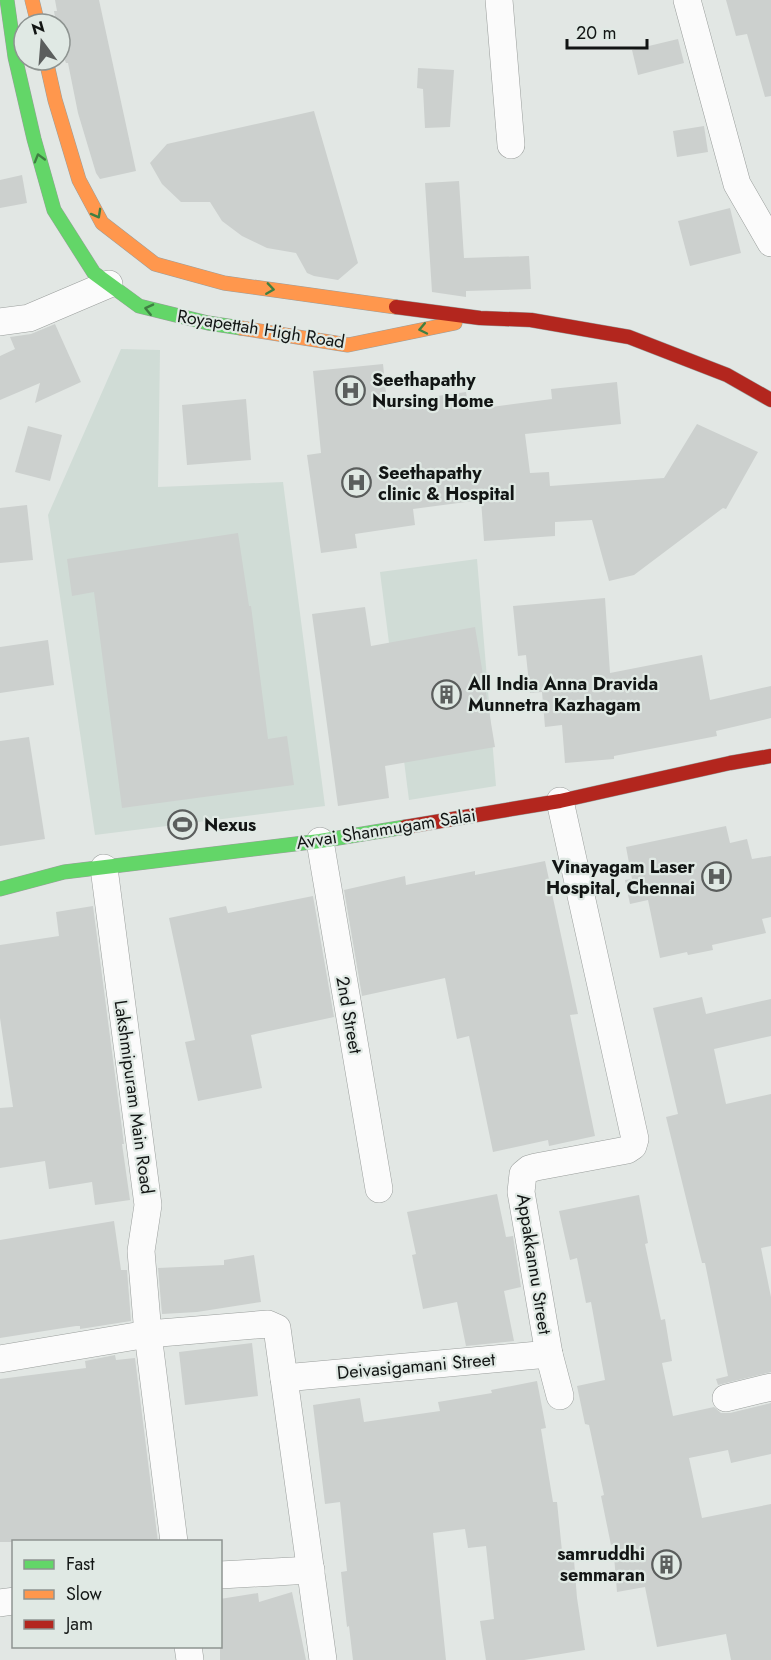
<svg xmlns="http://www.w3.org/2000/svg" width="771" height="1660" viewBox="0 0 771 1660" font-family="Jost,sans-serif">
<rect width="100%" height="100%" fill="#e2e7e4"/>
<g fill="#d0dcd6">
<path d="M121,349L160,350L158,487L283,482L325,806L95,835L48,515Z"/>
<path d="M477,559L496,786L409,800L380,572Z"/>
</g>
<g fill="#ccd0ce">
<path d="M55,0H99L136,171L100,179L96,173L78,113L68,63H66L60,48V24H56L54,11H57Z"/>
<path d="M726,0H771V96L765,97L747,34L736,36Z"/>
<path d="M678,39L684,63L638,75L632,50Z"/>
<path d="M418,68L454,70L450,127L425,128L423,89L417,88Z"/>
<path d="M314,111L358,263L338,280L314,276L307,273L296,253L267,248L242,236L222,221L210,202H181L162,184L150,163L167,144Z"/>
<path d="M704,126L708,152L677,157L673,131Z"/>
<path d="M22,175L27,203L0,208V180Z"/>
<path d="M459,181L464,258L529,256L531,289L466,291V297L432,292L425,183Z"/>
<path d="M730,208L741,253L690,266L678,221Z"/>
<path d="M55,324L81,382L35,403L40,383L0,400V356L15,349L10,337L31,334Z"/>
<path d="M383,364L387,403L466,392L469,410L552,399L551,389L617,382L621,424L525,434L530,473L549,472L550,486L664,478L697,424L758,452L726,509L723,508L634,575L609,581L592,520L555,522V536L484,541L481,500L413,509L415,525L355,534L357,548L321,553L307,455L321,453L313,371Z"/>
<path d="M246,399L251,460L187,465L182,405Z"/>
<path d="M28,426L62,435L50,481L15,472Z"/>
<path d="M27,505L33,560L0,563V508Z"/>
<path d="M238,533L249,606H251L268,739L287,736L294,785L122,808L94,592L72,596L67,559Z"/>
<path d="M605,598L610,673L702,655L710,700L771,686V718L716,731L717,736L614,756V759L565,763L562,725L545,727L542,692L530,693L526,655L518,656L513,606Z"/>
<path d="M365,607L371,646L475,627L495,747L385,766L389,798L338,806L312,614Z"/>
<path d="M48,640L54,685L0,693V647Z"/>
<path d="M29,737L45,839L0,846V741Z"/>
<path d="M726,826L730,843L747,839L752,859L771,856V917L762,919L766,933L712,945L713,950L688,955L687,952L660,958L648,900L630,904L625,880L632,879L626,847Z"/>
<path d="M545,861L578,1014L570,1015L595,1136L549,1146L548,1140L493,1152L469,1036L457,1039L445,978L362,996L344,890L405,876L406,885L475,871V875Z"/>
<path d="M313,896L334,1017L251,1035L262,1088L198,1101L185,1042L195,1040L169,918L226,906L228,913Z"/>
<path d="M93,906L124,1144H122L130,1200L95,1205L92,1182L49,1189L45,1161L0,1168V1108L13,1107L0,1018V945L59,936L56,912Z"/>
<path d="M702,997L706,1014L771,999V1036L714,1049L726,1104L771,1094V1246L761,1248L771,1297V1372L718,1385L716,1379L728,1376L705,1263H702L666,1117L678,1114L653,1008Z"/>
<path d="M497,1194L506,1237L513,1236L521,1287L504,1291L514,1341L466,1346L457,1302L423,1309L412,1255L416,1254L407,1212Z"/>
<path d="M639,1195L648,1243L645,1244L661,1320L665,1319L672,1361L662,1363L673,1416L714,1407L721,1413H730L771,1403V1454L731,1463L728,1450L689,1458L702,1518L771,1504V1660H731L726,1634L657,1647L645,1587L617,1592L613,1544L611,1545L601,1496L604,1495L589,1425L585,1424L577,1386L605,1380L591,1302L586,1303L577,1258L570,1260L559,1211Z"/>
<path d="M114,1221L121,1270H127L131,1321L80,1329V1326H76L0,1338V1240Z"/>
<path d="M254,1255L261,1302L197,1312L162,1314L158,1268L224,1265V1260Z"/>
<path d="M252,1343L258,1396L185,1405L179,1352Z"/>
<path d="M115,1355L116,1360L135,1358L158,1542H0V1379L86,1368L85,1361Z"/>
<path d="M537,1381L546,1428L541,1429L553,1502H557L563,1561L574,1560L577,1598L585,1650L524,1660H486L480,1621L494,1619L486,1546L468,1548L465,1529L433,1533L446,1660H353L349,1626L347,1627L341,1572L347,1571L340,1502L325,1504L313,1405L360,1398L364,1422L440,1411L438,1402L492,1393L491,1390Z"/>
<path d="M292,1592L306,1660H220V1599L258,1593L259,1602Z"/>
</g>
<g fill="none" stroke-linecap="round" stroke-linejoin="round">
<defs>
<g id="street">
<path d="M499,0L511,145"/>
<path d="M687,0L737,184L771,243"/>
<path d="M0,322L29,318L109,284"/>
<path d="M560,801L635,1139L633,1146L627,1150L536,1167L529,1169L523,1174L521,1192L549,1354L560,1396"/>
<path d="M320,841L379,1189"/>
<path d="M104,868L148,1205L141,1251L148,1334L174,1542"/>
<path d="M0,1359L148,1334L268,1324L277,1328L323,1660"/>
<path d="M284,1378L549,1354"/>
<path d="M726,1398L771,1387"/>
<path d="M220,1575L311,1570"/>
<path d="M0,1603L14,1601"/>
<path d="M188,1646L190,1660"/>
</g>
<g id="fast">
<path d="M7,0L15,57L34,139L54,210L94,273L139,306L208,323L241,328"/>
<path d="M0,889L64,872L320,841L405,827"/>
</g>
<g id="slow">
<path d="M32,0L38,24"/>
<path d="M46,60L55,100L79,180L102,223L155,264L224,283L396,307"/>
<path d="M241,328L348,345L455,323"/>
</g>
<g id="jam">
<path d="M396,307L480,318L531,320L629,337L727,375L771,400"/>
<path d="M405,827L560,801L730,763L771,756"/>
</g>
</defs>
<use href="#street" stroke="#9a9e9c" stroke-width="28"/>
<use href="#fast" stroke="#9a9e9c" stroke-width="15"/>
<use href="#slow" stroke="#9a9e9c" stroke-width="15"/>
<use href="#jam" stroke="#9a9e9c" stroke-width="15"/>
<use href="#street" stroke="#fbfbfb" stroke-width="27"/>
<use href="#fast" stroke="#63d668" stroke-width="14"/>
<use href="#slow" stroke="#ff974d" stroke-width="14"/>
<use href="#jam" stroke="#b3261e" stroke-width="14"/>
</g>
<defs><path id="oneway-chevron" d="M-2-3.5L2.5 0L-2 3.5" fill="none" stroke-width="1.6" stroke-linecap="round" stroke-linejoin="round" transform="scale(1.5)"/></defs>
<g stroke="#3f7f42">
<use href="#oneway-chevron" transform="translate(39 158) rotate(-106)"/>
<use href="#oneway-chevron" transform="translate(97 214) rotate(61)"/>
<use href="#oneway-chevron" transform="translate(270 289) rotate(8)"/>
<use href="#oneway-chevron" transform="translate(149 309) rotate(-167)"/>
<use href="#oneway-chevron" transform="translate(423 329) rotate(168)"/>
</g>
<defs>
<symbol id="hospital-ring" viewBox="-11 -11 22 22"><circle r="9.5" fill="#e0e9e4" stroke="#5b5e5d" stroke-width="1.5"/><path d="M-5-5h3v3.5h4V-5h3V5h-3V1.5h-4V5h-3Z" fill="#5b5e5d"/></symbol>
<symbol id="building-ring" viewBox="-11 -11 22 22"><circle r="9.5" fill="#e0e9e4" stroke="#5b5e5d" stroke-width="1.5"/><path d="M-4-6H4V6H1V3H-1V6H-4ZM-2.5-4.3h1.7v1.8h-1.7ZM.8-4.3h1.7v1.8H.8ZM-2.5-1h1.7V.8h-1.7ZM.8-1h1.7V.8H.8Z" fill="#5b5e5d"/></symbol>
<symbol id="stadium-ring" viewBox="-11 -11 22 22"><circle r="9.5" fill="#e0e9e4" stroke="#5b5e5d" stroke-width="1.5"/><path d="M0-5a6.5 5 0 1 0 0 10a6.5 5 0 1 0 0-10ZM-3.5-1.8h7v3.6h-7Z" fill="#5b5e5d"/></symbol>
</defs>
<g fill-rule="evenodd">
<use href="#hospital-ring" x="334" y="374" width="33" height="33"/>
<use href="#hospital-ring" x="340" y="466" width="33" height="33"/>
<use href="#building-ring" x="430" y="678" width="33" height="33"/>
<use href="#stadium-ring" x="166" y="808" width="33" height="33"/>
<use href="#hospital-ring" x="700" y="860" width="33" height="33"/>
<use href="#building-ring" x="650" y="1548" width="33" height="33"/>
</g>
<g text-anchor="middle" stroke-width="4.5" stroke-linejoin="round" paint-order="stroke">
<g font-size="18" fill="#121514" stroke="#e0e9e4">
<text transform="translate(261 329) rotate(9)" y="6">Royapettah High Road</text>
<text transform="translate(386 829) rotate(-9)" y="6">Avvai Shanmugam Salai</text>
<text transform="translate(349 1015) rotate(80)" y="6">2nd Street</text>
<text transform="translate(134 1097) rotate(82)" y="6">Lakshmipuram Main Road</text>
<text transform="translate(534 1264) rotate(81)" y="6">Appakkannu Street</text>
<text transform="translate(416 1366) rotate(-5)" y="6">Deivasigamani Street</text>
</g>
<g font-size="18" font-weight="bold" fill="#121514" stroke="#e0e9e4" text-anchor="start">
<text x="372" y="386">Seethapathy<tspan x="372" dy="21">Nursing Home</tspan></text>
<text x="378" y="479">Seethapathy<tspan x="378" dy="21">clinic &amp; Hospital</tspan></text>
<text x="468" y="690">All India Anna Dravida<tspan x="468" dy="21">Munnetra Kazhagam</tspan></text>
<text x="204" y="831">Nexus</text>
<text x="695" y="873" text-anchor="end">Vinayagam Laser<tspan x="695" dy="21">Hospital, Chennai</tspan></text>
<text x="645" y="1560" text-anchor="end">samruddhi<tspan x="645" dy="21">semmaran</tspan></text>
</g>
</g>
<rect x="12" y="1540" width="210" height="108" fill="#e0e9e4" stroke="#8e9491" stroke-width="1.5"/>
<rect x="24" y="1560" width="30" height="9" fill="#63d668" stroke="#8e9491" stroke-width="1.5"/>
<text x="66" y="1570" font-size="18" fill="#121514">Fast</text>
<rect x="24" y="1590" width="30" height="9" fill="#ff974d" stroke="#8e9491" stroke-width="1.5"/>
<text x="66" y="1600" font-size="18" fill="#121514">Slow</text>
<rect x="24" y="1620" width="30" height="9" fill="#b3261e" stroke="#8e9491" stroke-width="1.5"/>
<text x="66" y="1630" font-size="18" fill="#121514">Jam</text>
<g transform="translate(42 42) rotate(344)"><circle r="28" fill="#e0e9e4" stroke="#8e9491" stroke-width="1.5"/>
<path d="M0-4.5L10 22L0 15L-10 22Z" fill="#5b5e5d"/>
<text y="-9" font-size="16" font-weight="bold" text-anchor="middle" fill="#121514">N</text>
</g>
<path d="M567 39v9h80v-9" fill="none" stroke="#121514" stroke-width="3"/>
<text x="576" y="39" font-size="18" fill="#121514" stroke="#e0e9e4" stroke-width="4.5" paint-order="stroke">20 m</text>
</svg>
